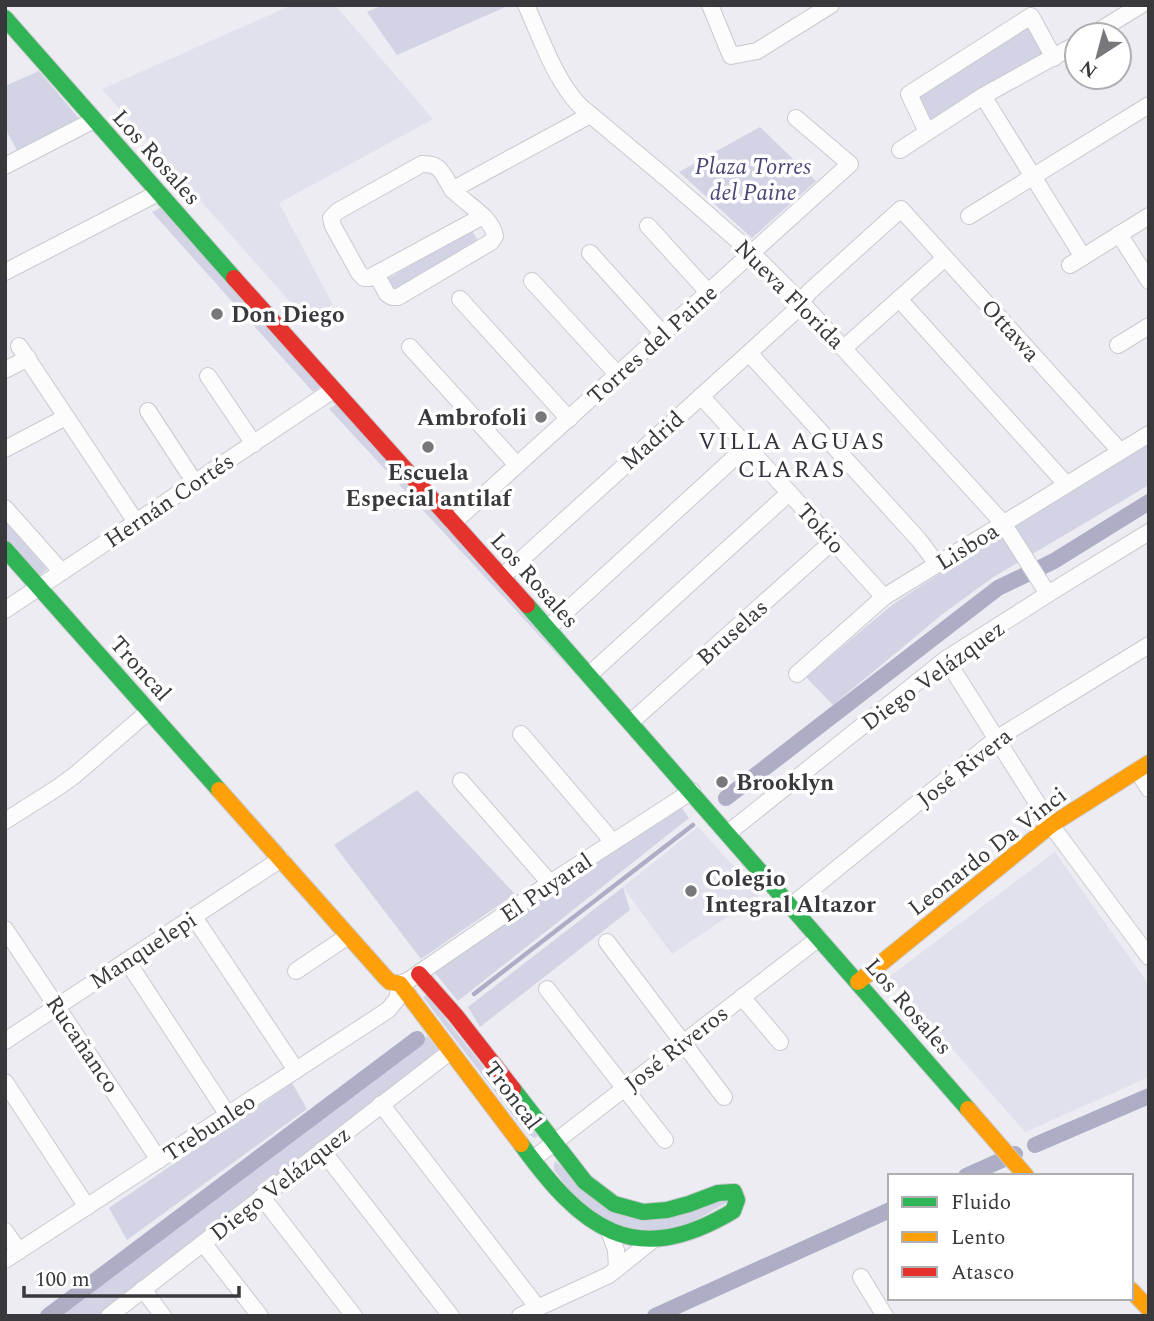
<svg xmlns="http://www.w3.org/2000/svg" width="1154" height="1321" viewBox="0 0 1154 1321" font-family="Spectral,serif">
<rect width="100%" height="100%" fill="#ececf2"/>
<g fill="#e1e1ee">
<path d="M292,5H335L433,119L279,203L333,305L306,320L102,89Z"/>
<path d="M698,827L760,895L672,954L623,887Z"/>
<path d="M1055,852L1149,985V1077L1025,1132L889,977Z"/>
</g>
<g fill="#d3d3e6">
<path d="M383,5H510L397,55L367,12Z"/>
<path d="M1029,25L1046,55L930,124L917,96Z"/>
<path d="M39,71L87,128L23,162L5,128V86Z"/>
<path d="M760,127L816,181L752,238L679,172Z"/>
<path d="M164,206L323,385L313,392L152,212Z"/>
<path d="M471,229L480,244L394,294L386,280Z"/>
<path d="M338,403L575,674L329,409Z"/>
<path d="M1149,443V485L992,578L944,613L833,705L806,677L892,605L1003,532Z"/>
<path d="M5,521L47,569L40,575L5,537Z"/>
<path d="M417,790L515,894L421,959L334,845Z"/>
<path d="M682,808L689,818L458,1001L434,972L663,814Z"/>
<path d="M623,887L630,910L480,1027L468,1007Z"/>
<path d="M427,995L538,1136L535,1138L527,1134L423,997Z"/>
<path d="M427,1036L440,1052L102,1316H59Z"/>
<path d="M292,1083L307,1109L127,1240L109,1208Z"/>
<path d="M555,1161L611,1205L730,1201C716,1208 701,1218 686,1224C650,1238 606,1227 578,1200C569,1192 562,1180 554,1170V1165Z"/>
</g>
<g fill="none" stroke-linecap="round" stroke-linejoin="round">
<path stroke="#adadc6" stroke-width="4.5" d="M474,994L693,825"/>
<g stroke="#adadc6" stroke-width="16">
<path d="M726,798L998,588L1054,561L1149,502"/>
<path d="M1035,1145L1149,1096"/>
<path d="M966,1176L1015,1154"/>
<path d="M48,1316L417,1039"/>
<path d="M655,1316L890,1210"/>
</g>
<defs>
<g id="street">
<path d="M526,5C542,40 554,78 580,106L665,177L752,253L801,302L1003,523L1048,594"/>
<path d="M710,5L731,56L757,51L831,5"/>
<path d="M1092,35L1141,5"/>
<path d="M983,96L1083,257"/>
<path d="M927,132L909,94L1031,16L1054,58"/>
<path d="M900,150L983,96L1077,44"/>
<path d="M5,166L94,120"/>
<path d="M452,190L590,115"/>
<path d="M969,216L1149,105"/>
<path d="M648,226L708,292"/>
<path d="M1119,234L1149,281"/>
<path d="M590,253L663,334"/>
<path d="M1070,265L1149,216"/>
<path d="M5,272L158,193"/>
<path d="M376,274L387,294L392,297H398L491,242L495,236C491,216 467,205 454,191C448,185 445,174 438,168C433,164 428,164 422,164L338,211L331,218L333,226L359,273L364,278H369L376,274L483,216"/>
<path d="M532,281L618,375"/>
<path d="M460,299L569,419"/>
<path d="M899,299L1066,484"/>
<path d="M1118,345L1149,326"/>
<path d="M19,346L136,522"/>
<path d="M410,347L517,465"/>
<path d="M844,348L945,258"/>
<path d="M749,353L919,540L937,564"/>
<path d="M5,370L28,358"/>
<path d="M208,376L254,444"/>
<path d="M701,396L884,597"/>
<path d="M148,411L195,483"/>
<path d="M5,449L66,417"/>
<path d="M5,508L62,572"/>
<path d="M453,523L850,164L796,118"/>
<path d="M502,577L794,312L809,292L901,209L1120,451"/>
<path d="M5,610L333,390"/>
<path d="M548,628L747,446"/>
<path d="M946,659L1051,825L1149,957"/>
<path d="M797,674L884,597L1149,434"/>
<path d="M589,675L789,493"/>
<path d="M631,722L833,541"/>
<path d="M521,734L613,842"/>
<path d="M1137,770L1149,789"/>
<path d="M461,781L550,883"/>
<path d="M5,821L57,788L75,775L149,711"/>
<path d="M728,833L946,659L1056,589L1149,532"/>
<path d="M791,906L996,739L1149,645"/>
<path d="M194,917L296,1070"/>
<path d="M5,929L159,1160"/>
<path d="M607,942L724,1097"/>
<path d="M127,961L228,1115"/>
<path d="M296,971L348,936"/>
<path d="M547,989L665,1140"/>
<path d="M742,997L780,1042"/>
<path d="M5,1041L281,859"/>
<path d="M5,1082L87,1207"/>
<path d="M381,1104L538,1308"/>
<path d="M322,1150L451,1316"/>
<path d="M533,1159L819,938"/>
<path d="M262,1197L354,1316"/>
<path d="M5,1231L19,1251"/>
<path d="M609,1231L616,1250L617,1268"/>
<path d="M203,1243L260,1316"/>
<path d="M5,1260L388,1010L397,999L400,984L409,980L550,883L692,791"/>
<path d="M861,1277L885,1316"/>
<path d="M143,1289L163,1316"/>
<path d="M109,1316L451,1051"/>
<path d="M520,1316L609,1275L654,1239"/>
</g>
<g id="fast">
<path d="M5,18L234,278"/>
<path d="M5,549L219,790"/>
<path d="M527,605L968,1109"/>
<path d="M513,1089L585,1182L614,1204L643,1212L667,1210L689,1204L718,1193L734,1192L737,1200L733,1211C633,1271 581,1227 521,1144"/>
</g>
<g id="slow">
<path d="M219,790L385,977L390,982L400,984L521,1144"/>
<path d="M858,982L1051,825L1149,763"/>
<path d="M968,1109L1026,1176"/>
<path d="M1131,1290L1149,1309"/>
</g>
<g id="jam">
<path d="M234,278L527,605"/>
<path d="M419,974L456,1016L513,1089"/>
</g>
</defs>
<use href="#street" stroke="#c9c9cf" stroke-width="18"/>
<use href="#fast" stroke="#c9c9cf" stroke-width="18"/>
<use href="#slow" stroke="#c9c9cf" stroke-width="18"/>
<use href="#jam" stroke="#c9c9cf" stroke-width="18"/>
<use href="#street" stroke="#fcfcfd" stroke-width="16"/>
<use href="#fast" stroke="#30b455" stroke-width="16"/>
<use href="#slow" stroke="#ff9f0a" stroke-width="16"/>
<use href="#jam" stroke="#e5322d" stroke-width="16"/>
</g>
<g fill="#77777c" stroke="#fff" stroke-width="2.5">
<circle cx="217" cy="314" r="7"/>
<circle cx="541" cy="417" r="7"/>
<circle cx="428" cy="447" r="7"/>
<circle cx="722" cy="782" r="7"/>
<circle cx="691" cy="891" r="7"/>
</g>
<g text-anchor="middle" stroke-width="7" stroke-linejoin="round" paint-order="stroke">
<g font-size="23" fill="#38383d" stroke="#fff">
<text transform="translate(157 157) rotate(48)" y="8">Los Rosales</text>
<text transform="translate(790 294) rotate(45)" y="8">Nueva Florida</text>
<text transform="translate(1011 330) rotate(48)" y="8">Ottawa</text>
<text transform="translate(652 344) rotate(-42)" y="8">Torres del Paine</text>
<text transform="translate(652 440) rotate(-42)" y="8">Madrid</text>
<text transform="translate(169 500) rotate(-34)" y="8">Hernán Cortés</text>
<text transform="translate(821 528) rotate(48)" y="8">Tokio</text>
<text transform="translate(967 546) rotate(-32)" y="8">Lisboa</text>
<text transform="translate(535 580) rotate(48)" y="8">Los Rosales</text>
<text transform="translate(732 632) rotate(-42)" y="8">Bruselas</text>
<text transform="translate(141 668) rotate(48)" y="8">Troncal</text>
<text transform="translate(933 675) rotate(-36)" y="8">Diego Velázquez</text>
<text transform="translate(964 767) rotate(-38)" y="8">José Rivera</text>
<text transform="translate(987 851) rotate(-38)" y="8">Leonardo Da Vinci</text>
<text transform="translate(546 887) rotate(-34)" y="8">El Puyaral</text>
<text transform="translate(143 950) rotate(-33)" y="8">Manquelepi</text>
<text transform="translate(909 1006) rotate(49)" y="8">Los Rosales</text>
<text transform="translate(83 1044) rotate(56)" y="8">Rucañanco</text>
<text transform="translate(676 1048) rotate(-38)" y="8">José Riveros</text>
<text transform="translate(513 1095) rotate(53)" y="8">Troncal</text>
<text transform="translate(209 1127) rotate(-33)" y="8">Trebunleo</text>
<text transform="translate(280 1183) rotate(-38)" y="8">Diego Velázquez</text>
</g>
<g font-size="23" font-style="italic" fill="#494676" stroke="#fff">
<text x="753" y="174">Plaza Torres<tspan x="753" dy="26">del Paine</tspan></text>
</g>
<g font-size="23" font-weight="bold" fill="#38383d" stroke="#fff" text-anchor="start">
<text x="231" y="322">Don Diego</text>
<text x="527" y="425" text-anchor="end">Ambrofoli</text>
<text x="428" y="480" text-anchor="middle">Escuela<tspan x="428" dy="26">Especial antilaf</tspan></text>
<text x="736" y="790">Brooklyn</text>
<text x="705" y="886">Colegio<tspan x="705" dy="26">Integral Altazor</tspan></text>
</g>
<g font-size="24" letter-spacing="2" fill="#353540" stroke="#fff">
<text x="792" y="449">VILLA AGUAS<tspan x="792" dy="28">CLARAS</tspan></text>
</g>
</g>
<rect width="1154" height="1321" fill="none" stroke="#38383d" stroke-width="14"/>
<rect x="888" y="1174" width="245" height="126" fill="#ffffff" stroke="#afafb1" stroke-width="2"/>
<rect x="902" y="1197" width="35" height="10" fill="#30b455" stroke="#afafb1" stroke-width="2"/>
<text x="951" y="1209" font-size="21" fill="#38383d">Fluido</text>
<rect x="902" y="1232" width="35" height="10" fill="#ff9f0a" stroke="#afafb1" stroke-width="2"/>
<text x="951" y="1244" font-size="21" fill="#38383d">Lento</text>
<rect x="902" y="1267" width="35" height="10" fill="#e5322d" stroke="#afafb1" stroke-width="2"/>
<text x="951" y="1279" font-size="21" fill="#38383d">Atasco</text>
<g transform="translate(1098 56) rotate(216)"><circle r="33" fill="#ffffff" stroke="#afafb1" stroke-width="2"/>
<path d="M0-5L12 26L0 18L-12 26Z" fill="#77777c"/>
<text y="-10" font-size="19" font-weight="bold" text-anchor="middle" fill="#38383d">N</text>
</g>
<path d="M24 1286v10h215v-10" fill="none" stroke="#38383d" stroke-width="3.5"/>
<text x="35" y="1286" font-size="21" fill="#38383d" stroke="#ffffff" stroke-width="5" paint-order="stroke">100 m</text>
</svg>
